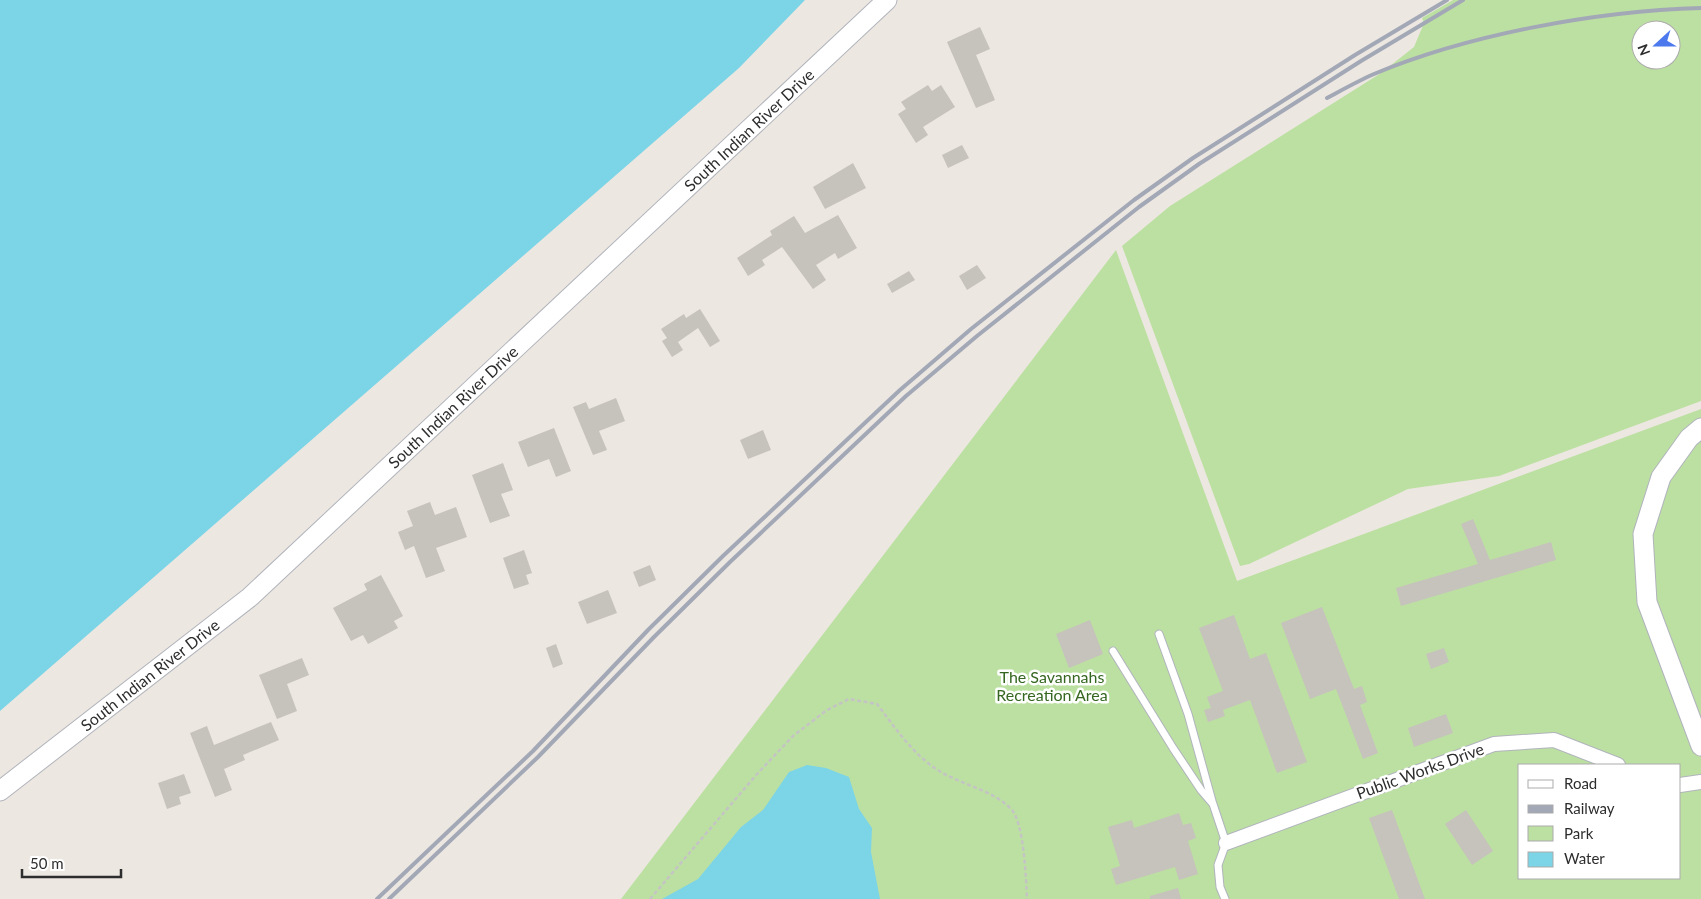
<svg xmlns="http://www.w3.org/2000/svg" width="1701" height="899" viewBox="0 0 1701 899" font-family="Lato,sans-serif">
<rect width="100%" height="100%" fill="#ede7e1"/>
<g fill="#bce0a2" fill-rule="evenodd">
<path d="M1453,0H1701V401L1499,476L1408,489L1249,564L1240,566L1122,246L1170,206L1381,73L1414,47L1424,23L1422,18ZM1641,30H1671V60H1641Z"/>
<path d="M1116,250L1237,581L1701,409V899H621ZM1520,765H1680V878H1520Z"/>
</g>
<g fill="#7cd4e7">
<path d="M0,0H805L739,68L0,711Z"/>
<path d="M807,765L826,768L849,777L859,809L872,828L871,852L880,899H662L698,879L741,827L763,810L789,772Z"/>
</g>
<g fill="#c6c2bc">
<path d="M980,27L990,49L976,55L995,100L976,108L947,42Z"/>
<path d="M928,85L932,91L941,85L955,107L923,127L928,135L916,143L898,114L906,109L901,102Z"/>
<path d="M962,145L969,158L948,168L942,155Z"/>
<path d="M853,163L866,188L825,209L813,187Z"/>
<path d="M838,215L857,248L838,259L835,253L816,265L826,280L813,289L782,247L762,260L765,265L748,276L737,258L772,235L770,231L794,216L805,233Z"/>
<path d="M977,265L986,278L967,290L959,276Z"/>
<path d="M909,271L915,280L892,293L887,284Z"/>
<path d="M700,309L720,341L710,347L698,328L678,342L683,350L672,357L662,341L667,338L661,329L684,314L686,318Z"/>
<path d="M616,398L625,421L599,431L607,450L593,455L573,407L586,402L589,409Z"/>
<path d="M554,428L571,471L556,477L549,459L528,467L518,442Z"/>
<path d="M763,430L771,450L748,459L740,440Z"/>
<path d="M503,463L513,490L501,494L510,516L490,523L472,475Z"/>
<path d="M430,502L435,515L456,507L467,537L436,548L445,571L426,578L414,546L405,550L398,532L413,526L407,511Z"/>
<path d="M1473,519L1490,560L1551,542L1556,560L1401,606L1396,588L1478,564L1461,524Z"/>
<path d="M524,550L532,573L526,575L529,584L514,589L503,558Z"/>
<path d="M650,565L656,580L639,587L633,572Z"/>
<path d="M381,575L403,616L394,621L398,628L368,644L363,635L351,641L333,608L367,590L364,584Z"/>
<path d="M608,590L617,613L587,624L578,602Z"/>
<path d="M1322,607L1354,689L1362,686L1367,702L1360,705L1378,753L1363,759L1336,689L1310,699L1281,623Z"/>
<path d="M1234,615L1250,659L1266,653L1307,762L1277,773L1250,700L1223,710L1225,716L1208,722L1204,710L1211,708L1207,697L1223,691L1199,628Z"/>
<path d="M1090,620L1103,654L1069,668L1056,634Z"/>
<path d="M556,644L563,664L553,668L546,648Z"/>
<path d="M1444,648L1449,662L1431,669L1426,654Z"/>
<path d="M302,658L309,675L287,684L297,711L277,719L259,675Z"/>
<path d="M1446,714L1453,733L1414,747L1408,728Z"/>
<path d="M271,722L279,740L243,755L245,760L224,769L232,790L215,797L190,733L207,726L214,745Z"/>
<path d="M184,774L191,793L179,797L181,804L167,809L158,783Z"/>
<path d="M1392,810L1425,899H1399L1369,818Z"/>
<path d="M1466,810L1493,851L1472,865L1445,824Z"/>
<path d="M1179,813L1183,825L1191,823L1196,838L1188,841L1198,874L1179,880L1175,867L1116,885L1111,869L1120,866L1108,827L1132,820L1134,828Z"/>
<path d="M1178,888L1181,899H1150V896Z"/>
</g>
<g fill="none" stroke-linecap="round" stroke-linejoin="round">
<defs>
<g id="lane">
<path d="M1159,634L1188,714L1212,801"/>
<path d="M1113,651L1173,748L1201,790L1213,804L1226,843L1218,865L1220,887L1225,899"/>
</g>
<g id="street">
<path d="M1680,785L1701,782"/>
<path d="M1226,843L1494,744L1554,740L1618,765"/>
</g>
<g id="secondary">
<path d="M1701,428L1689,438L1661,477L1643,534L1647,602L1701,746"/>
<path d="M0,791L250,597L887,0"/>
</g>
</defs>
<use href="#lane" stroke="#b1b4bc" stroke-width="9"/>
<use href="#street" stroke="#b1b4bc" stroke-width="16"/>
<use href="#secondary" stroke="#b1b4bc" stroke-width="21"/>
<path stroke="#c4c4c4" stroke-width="2.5" stroke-dasharray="4 2.5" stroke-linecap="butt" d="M650,899L757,774L793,736L827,710L849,699L877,704C896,729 914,756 941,772C963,785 995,791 1012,810C1024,824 1026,879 1027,899"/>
<use href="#lane" stroke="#fff" stroke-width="7"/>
<use href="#street" stroke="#fff" stroke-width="14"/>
<use href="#secondary" stroke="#fff" stroke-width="19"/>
<g stroke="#a3a8b6" stroke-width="4">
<path d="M1327,98C1342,90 1358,81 1374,74C1470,34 1597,11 1701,8"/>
<path d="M377,899L533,751L648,630L723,556L900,390L971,329L1134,200L1193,158L1355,55L1447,0"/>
<path d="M389,899L538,757L654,637L730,562L906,396L977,336L1139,207L1199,164L1361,61L1463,0"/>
</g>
</g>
<g text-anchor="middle" stroke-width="5" stroke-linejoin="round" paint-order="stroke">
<g font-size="16" fill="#2d2d2d" stroke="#fff">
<text transform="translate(749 130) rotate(-43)" y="6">South Indian River Drive</text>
<text transform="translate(453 407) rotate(-43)" y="6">South Indian River Drive</text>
<text transform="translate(150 675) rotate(-38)" y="6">South Indian River Drive</text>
<text transform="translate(1420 771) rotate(-20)" y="6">Public Works Drive</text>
</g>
<g font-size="16" fill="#356720" stroke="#fff">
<text x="1052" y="683">The Savannahs<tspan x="1052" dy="18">Recreation Area</tspan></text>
</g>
</g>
<rect x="1518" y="764" width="162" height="115" fill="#ffffff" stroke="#ababab"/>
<rect x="1528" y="780" width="25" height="8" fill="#ffffff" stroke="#ababab"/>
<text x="1564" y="789" font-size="15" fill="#2d2d2d">Road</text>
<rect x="1528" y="805" width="25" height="8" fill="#a3a8b6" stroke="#ababab"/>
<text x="1564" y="814" font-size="15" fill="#2d2d2d">Railway</text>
<rect x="1528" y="826" width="25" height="15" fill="#bce0a2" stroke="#ababab"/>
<text x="1564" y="839" font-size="15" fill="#2d2d2d">Park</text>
<rect x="1528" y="852" width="25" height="15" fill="#7cd4e7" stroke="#ababab"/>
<text x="1564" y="864" font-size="15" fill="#2d2d2d">Water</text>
<g transform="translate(1656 45) rotate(249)"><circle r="24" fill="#ffffff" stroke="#ababab"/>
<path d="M0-4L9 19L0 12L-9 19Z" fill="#4d79ee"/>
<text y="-8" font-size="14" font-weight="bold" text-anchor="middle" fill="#2d2d2d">N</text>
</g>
<path d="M22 869v8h99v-8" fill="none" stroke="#2d2d2d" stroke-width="2.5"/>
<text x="30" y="869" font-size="15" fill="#2d2d2d" stroke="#ffffff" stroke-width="4" paint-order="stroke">50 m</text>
</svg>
